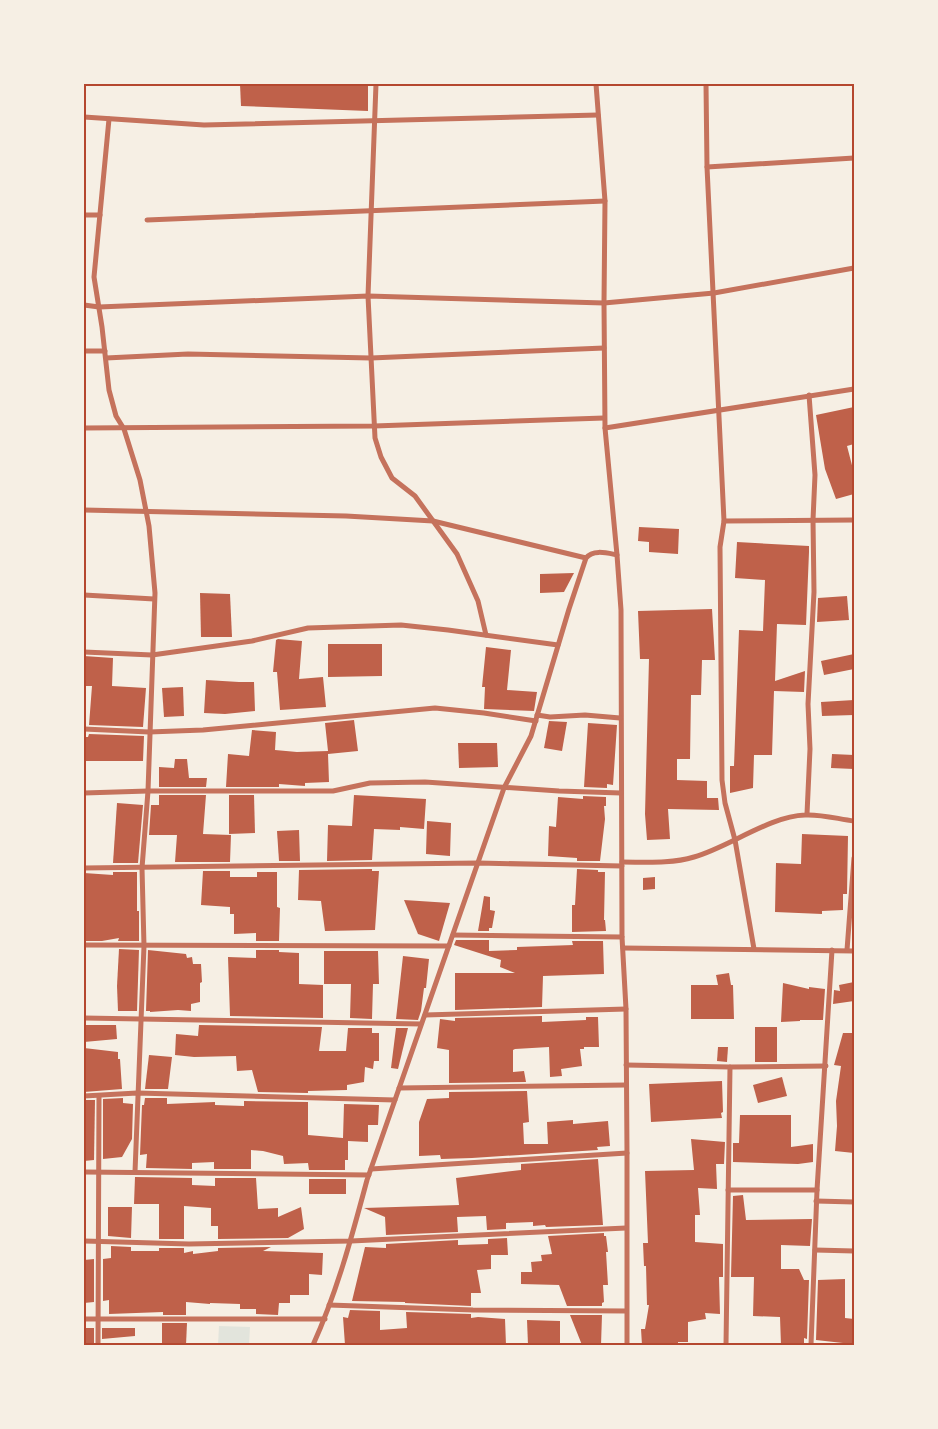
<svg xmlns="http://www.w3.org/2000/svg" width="938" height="1429" viewBox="0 0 938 1429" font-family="'Public Sans',sans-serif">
<rect width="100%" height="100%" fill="#f6efe4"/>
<path fill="#e2e4dc" d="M219,1326L250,1327L249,1345H218Z"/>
<g fill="#bf614a">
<path d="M240,84H368V111L241,106Z"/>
<path d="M854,407V444L847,446L854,473V494L836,499L825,469L816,415Z"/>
<path d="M639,527L679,529L678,554L649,552V542L638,541Z"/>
<path d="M737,542L809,546V552L806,625L777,624L775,681L805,671L804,692L774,691L772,755H754L753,788L730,793V766H734L739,630L763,631L765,580L735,578Z"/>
<path d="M574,573L564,592L540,593V574Z"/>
<path d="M200,593L230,594L232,637H201Z"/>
<path d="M847,596L849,620L817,622L818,598Z"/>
<path d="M712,609L715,660H702L701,695H691L690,759H677V780L707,781V798H718L719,810L668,809L670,839L647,840L645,814L649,659H640L638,611Z"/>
<path d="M278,639L302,641L299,679L323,677L326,707L280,710L277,672H273L276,640Z"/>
<path d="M328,644H382V676L328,677Z"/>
<path d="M486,647L511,650L507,690L537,692L534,711L484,709L485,687H482Z"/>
<path d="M854,654V669L824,675L821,661Z"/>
<path d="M84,656L113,658L112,686L146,688L143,727L89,725L92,686H84Z"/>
<path d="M206,680L239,682H254L255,711L225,714L204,713Z"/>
<path d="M183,687L184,716L164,717L162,688Z"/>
<path d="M854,700V715L822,716L821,702Z"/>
<path d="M354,720L358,751L328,754L329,782L305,783V786L279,784V787H226L228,754L249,756L252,730L276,732L275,750L297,752L328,751L325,723Z"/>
<path d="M549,721L567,722L562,751L544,748Z"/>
<path d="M588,723L617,725L613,785L607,784V788L584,787Z"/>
<path d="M89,734L144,736L143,761H85L86,737H88Z"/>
<path d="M458,743H497L498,767L459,768Z"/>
<path d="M832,754L854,755V769L831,768Z"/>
<path d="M175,759H187L189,778H207L206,787H159V767L174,768Z"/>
<path d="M159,795H206L203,834L231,835L230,862H175L177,835H149L151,805H159Z"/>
<path d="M229,795H254L255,833L229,834Z"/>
<path d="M354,795L426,799L424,829L400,827V830L374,829L372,860L327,861L328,825L352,826Z"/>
<path d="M583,796L606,797V806H604L605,819L600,861H577V858L548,856L549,826L556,827L558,797L583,799Z"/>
<path d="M117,803L143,805L138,863H113Z"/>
<path d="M427,821L451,823L450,856L426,854Z"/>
<path d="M299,830L300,861H279L277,831Z"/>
<path d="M802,834L848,836L847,894H843V910L822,911V914L775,912L776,863L801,864Z"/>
<path d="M372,869V871H379L375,930L325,931L321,901L298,900L299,870Z"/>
<path d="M577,869L598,870V872H605L604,920H605L606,931L572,932V905H575Z"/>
<path d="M203,871H230V877H257V872H277V907L280,908L279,941H256V933L234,934V914H230V907L201,905Z"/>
<path d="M113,872H137V911H139V941H118L119,938L102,941H84V873L113,875Z"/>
<path d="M655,877V889L643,890V878Z"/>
<path d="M484,896L490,897V910L495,911L492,928H489V931H478Z"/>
<path d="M404,900L450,903L439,941L418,934Z"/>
<path d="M456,940H489V951L517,950V947L573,945L572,941H603L604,974L543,976L542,1007L455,1010V973H515L500,967L501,960L454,945Z"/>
<path d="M119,949L139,950L137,1011H118L117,986Z"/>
<path d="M148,950L186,954L187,958L192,957L193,964H201L202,982L200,983V1002L191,1004V1011L178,1010L150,1012V1011H146Z"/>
<path d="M256,950H279V952L299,953V984L323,985V1018L230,1016L228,957L256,958Z"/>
<path d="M324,951H378L379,984H373L372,1019L350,1018L351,984H324Z"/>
<path d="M403,956L429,959L426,988H424L421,1011L418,1020L396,1019Z"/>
<path d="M729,973L731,985H733L734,1019H691V985H718L716,975Z"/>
<path d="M854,982V1001L833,1004L834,990L840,991L839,985Z"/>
<path d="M783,983L809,989V987L825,989L823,1020H800V1021L781,1022Z"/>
<path d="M542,1016V1022L586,1020V1017H598L599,1047H584V1049H580L582,1066L561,1069L562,1076L550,1077L549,1047L515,1049L513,1050V1072L524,1071L526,1082L449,1083V1050L437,1048L440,1019L455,1021V1018Z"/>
<path d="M84,1025H116L117,1039L84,1042Z"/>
<path d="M199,1025L322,1027L319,1051H346L348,1028H372V1033H379V1061H374L373,1069L365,1067L364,1082L347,1085V1090L308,1091V1093L258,1092L252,1070L237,1071L236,1056L194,1057L175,1055L176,1034L198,1036Z"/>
<rect x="755" y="1027" width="22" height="35"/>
<path d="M396,1028H408L398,1069L391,1068Z"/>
<path d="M843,1033H854V1153L835,1151L837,1126L836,1101L841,1066L834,1065Z"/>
<path d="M718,1047H728L727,1062L717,1061Z"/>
<path d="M84,1048L118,1052V1059H120L122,1089L84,1092Z"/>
<path d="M149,1055L172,1057L168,1089H145Z"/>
<path d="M782,1077L787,1096L758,1103L753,1085Z"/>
<path d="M722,1081L723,1112L721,1113L722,1118L651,1122L649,1084Z"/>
<path d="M527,1091L529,1122L523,1123L524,1144H548L547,1122L573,1120V1124L608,1121L610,1146L597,1147L598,1150L472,1158L441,1159L440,1155L419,1156V1122L427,1099L449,1098V1092Z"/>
<path d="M123,1098V1103L133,1104L132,1139L122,1157L103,1159V1099Z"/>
<path d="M145,1098H167V1104L215,1102V1105L244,1106V1101L308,1102V1135L343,1138L344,1104L379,1105L378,1125H368V1142L348,1141V1160H345V1170H309L308,1163L284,1164L283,1156L263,1151L251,1150V1169H214V1162L192,1163V1169L146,1168L147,1154L140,1155L142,1105H144Z"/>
<path d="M84,1100H95L94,1160L84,1161Z"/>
<path d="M740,1115H791V1147L813,1144V1162L798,1164L733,1162V1143H739Z"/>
<path d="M691,1139L725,1142L724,1164H716L717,1189L698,1188L700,1215H695V1242L723,1244V1277H719L720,1314L705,1313L706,1319L688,1322V1342H678V1345H642L641,1329H645L649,1305H647L646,1266H644L643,1243H648L645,1171L694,1170Z"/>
<path d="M598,1159L603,1225L546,1227L545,1225L533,1226V1222L506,1223V1229L487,1230L486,1216L457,1217L458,1232L386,1235L385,1217L364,1208L459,1205L456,1178L521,1170V1164Z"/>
<path d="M135,1177L192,1178V1185L215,1186V1178H256L258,1209L278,1208V1217L301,1207L304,1229L288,1238L218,1239V1226H211V1208L184,1206V1239H159V1204H134Z"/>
<rect x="309" y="1179" width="37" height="15"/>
<path d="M743,1195L746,1220L812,1219L810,1246L781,1245V1269H799L804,1280H809L807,1339L804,1338V1345H781L780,1317L753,1316L754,1277H731L733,1196Z"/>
<path d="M108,1207H132L131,1238L108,1236Z"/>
<path d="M604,1233V1236H606L608,1252H606L608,1285H603L604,1302L602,1303V1306H567L559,1285L521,1284V1272H532L531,1262L542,1261L541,1255L552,1254L548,1236Z"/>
<path d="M507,1238L508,1255H491V1269L477,1270L481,1293H471V1306L405,1303V1302L352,1301L365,1247L386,1248V1244L458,1240V1245L488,1244V1239Z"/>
<path d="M111,1246L131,1247V1251H159V1248H184V1253L193,1251V1254L218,1251V1248L271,1247L263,1251L323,1253L322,1275L309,1274V1295H290V1303H279L278,1315L256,1314V1309H240V1304L210,1303V1304L186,1302V1315H163V1312L109,1314V1300L103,1301V1259L111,1258Z"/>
<path d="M94,1259V1302L84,1303V1260Z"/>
<path d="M845,1279V1318L854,1319L852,1344L816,1340L818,1280Z"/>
<path d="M350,1310L380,1311V1330L407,1328L406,1312L471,1314V1318L478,1317L505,1319L506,1345H345L343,1317L348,1318Z"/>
<path d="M570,1315H602L601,1345H582Z"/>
<path d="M527,1320L560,1321V1345H528Z"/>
<path d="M162,1323H187L186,1345H162Z"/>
<path d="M85,1328H94V1345H84Z"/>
<path d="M102,1328H135V1336L102,1339Z"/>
</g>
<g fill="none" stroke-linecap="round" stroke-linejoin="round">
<g stroke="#c5725c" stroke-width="5">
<path d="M376,84L368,296L375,438L381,457L392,478L415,496L457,554L478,601L486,635"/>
<path d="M596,84L605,201L604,303L605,428L617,555L621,610L622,937L626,1009L627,1153V1345"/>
<path d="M706,84L707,167L724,521L720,547L722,780L725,803L735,840L754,949"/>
<path d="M84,117L204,125L598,115"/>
<path d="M109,119L94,277L102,327L109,390L116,416L124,429L140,480L149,526L155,593L148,791L142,868L144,946L135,1172"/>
<path d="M707,167L854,158"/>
<path d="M84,215H100"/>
<path d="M147,220L605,201"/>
<path d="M84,305L99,307L368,296L604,303L714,293L854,268"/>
<path d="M84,351H105"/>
<path d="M106,358L188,354L371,358L604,348"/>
<path d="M84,428L374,426L604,418"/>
<path d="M605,428L854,389"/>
<path d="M84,510L346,516L433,521L586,558"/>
<path d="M724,521L854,520"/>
<path d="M84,595L154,599"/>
<path d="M84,652L152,655L252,641L308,628L401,625L448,630L558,645"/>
<path d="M537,715L550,717L585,715L620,718"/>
<path d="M84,729L149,732L203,730L435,708L484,713L536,721"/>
<path d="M84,793L148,791H333L370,783L425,782L559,791L621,793"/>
<path d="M807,814L810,749L808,704L814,592L813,520L815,475L809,395"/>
<path d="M622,862C646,862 671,864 694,857C729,847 770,816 805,815C821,814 838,819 854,821"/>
<path d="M84,868L478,863L622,866"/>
<path d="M453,935L622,937"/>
<path d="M84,945L449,946"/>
<path d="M623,948L854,951"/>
<path d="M847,950L854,858"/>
<path d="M425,1015L626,1009"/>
<path d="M84,1018L421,1024"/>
<path d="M626,1065L730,1067L726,1345"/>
<path d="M730,1067L826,1066"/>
<path d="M399,1088L626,1085"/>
<path d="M84,1096L137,1093L395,1100"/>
<path d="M371,1169L627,1153"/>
<path d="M84,1172L369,1175"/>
<path d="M728,1190H817"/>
<path d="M816,1201L854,1202"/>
<path d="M84,1241L189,1244L351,1241L626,1228"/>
<path d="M815,1250L854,1251"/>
<path d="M329,1305L473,1310L626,1311"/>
<path d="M84,1319H325"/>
<path d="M98,1345L99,1096"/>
<path d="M313,1345C337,1292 352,1236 367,1180L504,788L531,736L569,609L586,558C593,549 607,553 617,555"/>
<path d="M811,1345L817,1190L832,950"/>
</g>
</g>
<rect width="938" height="1429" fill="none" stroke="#f6efe4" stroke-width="170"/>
<rect x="85" y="85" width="768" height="1259" fill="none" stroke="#b5482f" stroke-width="2"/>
</svg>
